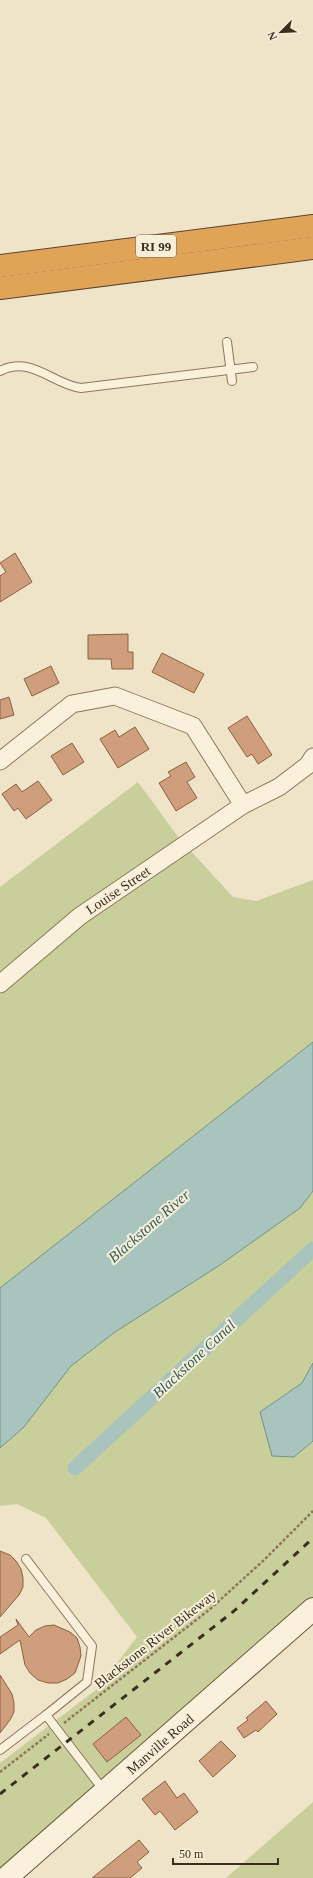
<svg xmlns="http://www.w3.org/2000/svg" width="313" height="1878" viewBox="0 0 313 1878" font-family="Georgia,serif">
<rect width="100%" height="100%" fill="#f0e4c8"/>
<g fill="#c9cf9b">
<path d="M138,782L179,838L233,897L256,901L313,880V1042L0,1288V887Z"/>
<path d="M313,1191V1363L302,1383L260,1412L294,1457L313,1441V1613L0,1878V1763L97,1689L137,1637L46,1518L17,1504L0,1506V1448L24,1427L71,1366L115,1332L300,1208Z"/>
<path d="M313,1802V1878H226Z"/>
</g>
<g fill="#a9c4bc" stroke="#6f938a">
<path d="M313,1042V1191L300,1208L220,1265L115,1332L71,1366L24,1427L0,1448V1288Z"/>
<path d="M313,1363V1441L294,1457L272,1456L260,1412L302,1383Z"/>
</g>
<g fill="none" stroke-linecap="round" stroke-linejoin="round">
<path stroke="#a9c4bc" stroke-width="15" d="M75,1468L313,1249"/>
</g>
<g fill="#cf9f7d" stroke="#8d5f41">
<path d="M15,553L32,582L0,602V576L6,572L0,563Z"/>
<path d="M128,634V652H133V669H112L111,659H88V635Z"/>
<path d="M162,653L204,674L194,693L152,672Z"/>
<path d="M51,666L59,683L32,696L24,679Z"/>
<path d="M9,697L14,715L0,719V700Z"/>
<path d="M247,716L272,755L258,764L252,754L247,757L228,728Z"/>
<path d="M135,727L149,749L118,768L100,739L115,730L119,737Z"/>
<path d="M72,743L84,762L63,775L51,756Z"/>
<path d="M186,762L195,777L187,782L197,798L176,811L159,783L171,776L168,772Z"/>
<path d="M38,781L52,800L26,819L18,808L14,811L2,794L16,784L22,792Z"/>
<path d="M0,1551L10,1555L16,1561L21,1569L23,1578V1587L19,1595L0,1617Z"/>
<path d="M16,1619L29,1637L36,1630L45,1626L54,1625L70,1632L77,1638L80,1647L81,1656L75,1673L67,1679L58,1683H48L38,1680L30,1673L25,1665L20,1640L0,1654V1637L18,1625Z"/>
<path d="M0,1675L12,1694L14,1703V1712L10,1720L0,1733Z"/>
<path d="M266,1701L277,1714L258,1732L256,1730L244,1738L237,1728L248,1720L246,1718Z"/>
<path d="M126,1717L141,1735L107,1762L93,1744Z"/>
<path d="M221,1741L236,1756L213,1777L199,1761Z"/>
<path d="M165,1781L177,1798L184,1793L198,1812L175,1830L160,1811L155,1815L142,1799Z"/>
<path d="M139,1840L149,1852L137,1862L142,1868L130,1878H92Z"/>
</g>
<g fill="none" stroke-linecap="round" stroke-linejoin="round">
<defs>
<g id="lane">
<path d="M227,342L232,381"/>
<path d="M0,371C31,355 52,384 81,388L253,367"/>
<path d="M26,1559L92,1646L87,1682L46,1715"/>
<path d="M0,1750L46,1715L105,1792"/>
</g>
<g id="street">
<path d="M0,761L72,704L115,696L193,726L243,805"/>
<path d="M0,984L80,916L243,805L279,787L308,765L313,757"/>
</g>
<path id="secondary" d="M6,1878L313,1609"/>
<g id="highway">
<path d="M0,266L313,226"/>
<path d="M0,288L313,248"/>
</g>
</defs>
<use href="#lane" stroke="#8d765c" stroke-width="10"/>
<use href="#street" stroke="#8d765c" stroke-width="19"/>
<use href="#secondary" stroke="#6f573f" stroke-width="24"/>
<use href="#highway" stroke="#5b4430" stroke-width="24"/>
<g stroke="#8d765c" stroke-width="2.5" stroke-dasharray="3 2" stroke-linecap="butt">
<path d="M64,1723L209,1610L264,1560L313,1511"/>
<path d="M0,1772L49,1734"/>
</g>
<use href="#lane" stroke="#faf1dc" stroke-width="8"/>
<use href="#street" stroke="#faf1dc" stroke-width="17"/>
<use href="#secondary" stroke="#faf1dc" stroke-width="22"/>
<use href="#highway" stroke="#e0a458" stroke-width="22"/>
<path stroke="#3d2e20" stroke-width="3" stroke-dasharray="7 7" stroke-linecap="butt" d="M0,1794L234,1611L313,1538"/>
</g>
<g text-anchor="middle" stroke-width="4" stroke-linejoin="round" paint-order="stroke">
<rect fill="#f7eed8" stroke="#756857" stroke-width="1" x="136" y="235" width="40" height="22" rx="3"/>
<g font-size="13" font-weight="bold" fill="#3d2e20">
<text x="156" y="251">RI 99</text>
</g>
<g font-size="14" fill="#3d2e20" stroke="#f7eed8">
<text transform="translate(118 890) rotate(-34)" y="5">Louise Street</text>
<text transform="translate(155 1639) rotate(-38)" y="5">Blackstone River Bikeway</text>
<text transform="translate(160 1744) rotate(-41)" y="5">Manville Road</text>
</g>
<g font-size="15" font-style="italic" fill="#2f5d5a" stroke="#f7eed8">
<text transform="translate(149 1226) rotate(-41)" y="5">Blackstone River</text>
<text transform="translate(194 1359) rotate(-43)" y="5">Blackstone Canal</text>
</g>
</g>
<g transform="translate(281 32) rotate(246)" stroke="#f7eed8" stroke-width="3" paint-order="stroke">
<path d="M0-3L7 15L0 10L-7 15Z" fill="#3d2e20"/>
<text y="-6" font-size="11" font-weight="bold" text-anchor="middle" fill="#3d2e20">N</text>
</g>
<path d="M173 1858v6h105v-6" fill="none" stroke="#3d2e20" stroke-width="2"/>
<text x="179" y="1858" font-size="12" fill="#3d2e20" stroke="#f7eed8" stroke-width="3" paint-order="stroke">50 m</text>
</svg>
